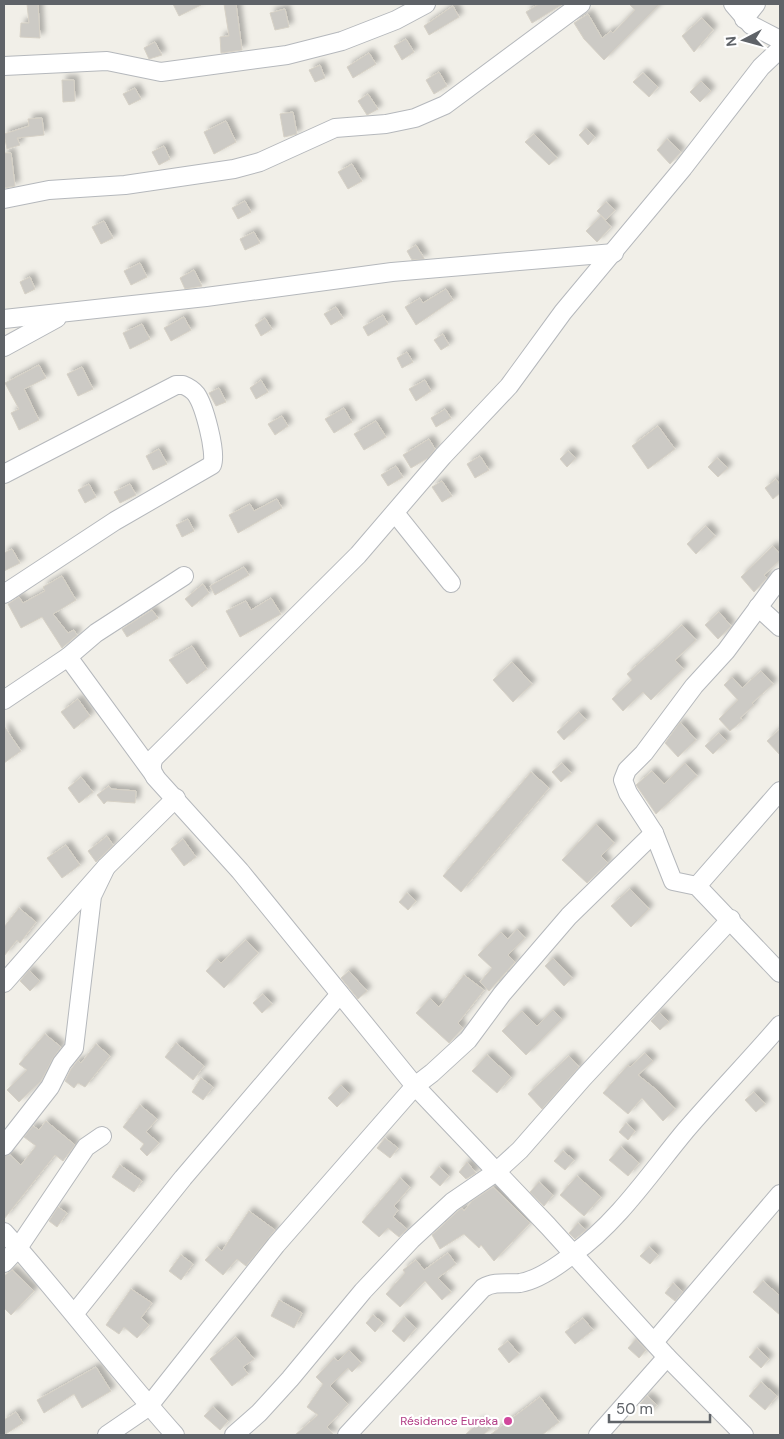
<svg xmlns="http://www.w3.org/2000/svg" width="784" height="1439" viewBox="0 0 784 1439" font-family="'DM Sans',sans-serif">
<defs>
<filter id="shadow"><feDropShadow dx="4.5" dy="-4.5" stdDeviation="2.5" flood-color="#0004"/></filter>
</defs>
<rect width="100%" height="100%" fill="#f1efe8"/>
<g fill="#cccac5" stroke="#d6d1c6" filter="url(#shadow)">
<path d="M27,4H38L40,38L20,37L21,23H29Z"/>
<path d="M173,4H203L179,16Z"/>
<path d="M224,4H236L242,50L221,53L220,37L229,36Z"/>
<path d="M539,4H563L532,23L526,12Z"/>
<path d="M629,4H660L604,60L584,39L574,23L588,14L602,38L611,31L613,33L635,10Z"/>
<path d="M453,6L459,17L429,35L424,26Z"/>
<path d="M285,9L289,27L275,30L270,13Z"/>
<path d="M702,18L713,30L694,52L682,36Z"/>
<path d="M406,39L414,52L402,60L394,46Z"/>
<path d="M155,42L162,55L149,59L144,48Z"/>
<path d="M369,53L376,64L353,78L347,67Z"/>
<path d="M320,65L325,78L315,82L309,70Z"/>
<path d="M439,72L447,86L434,94L426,80Z"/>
<path d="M643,73L658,87L649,97L633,82Z"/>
<path d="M62,80H74L75,101L63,102Z"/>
<path d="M701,81L711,91L700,102L690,92Z"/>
<path d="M135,88L141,99L129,105L123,94Z"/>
<path d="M368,94L378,109L367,115L358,101Z"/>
<path d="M293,112L297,134L284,137L280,114Z"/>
<path d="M42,118L44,135L17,138L20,145L7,149L4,134L29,126L28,119Z"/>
<path d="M226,121L236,142L214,154L204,132Z"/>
<path d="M586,128L595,137L588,145L579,135Z"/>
<path d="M534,134L557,158L549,165L525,142Z"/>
<path d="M667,139L681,152L670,164L657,150Z"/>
<path d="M164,146L170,159L159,165L152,152Z"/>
<path d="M4,153H11L15,186L4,188Z"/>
<path d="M352,164L362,181L348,189L338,172Z"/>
<path d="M245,201L251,212L238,219L232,208Z"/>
<path d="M606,202L615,210L606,220L597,211Z"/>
<path d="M601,216L611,227L597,242L586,231Z"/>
<path d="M104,221L113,238L101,244L92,227Z"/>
<path d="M254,232L260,243L245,250L240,239Z"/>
<path d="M416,245L424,258V259L412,260L407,251Z"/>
<path d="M140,263L147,277L131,285L124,271Z"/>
<path d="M194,270L202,286L185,289L180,278Z"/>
<path d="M30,277L35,289L25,294L20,282Z"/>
<path d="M446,289L453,300L416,325L405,307L420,298L423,303Z"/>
<path d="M336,307L343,318L331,325L324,314Z"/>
<path d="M383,315L388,324L368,336L363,327Z"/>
<path d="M184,317L191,330L171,341L164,328Z"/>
<path d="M265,318L272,329L261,336L255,325Z"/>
<path d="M142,324L150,339L130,349L123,333Z"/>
<path d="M443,334L449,345L441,350L434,340Z"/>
<path d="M407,352L413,362L402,368L397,358Z"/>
<path d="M39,365L46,378L24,389L39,420L19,430L11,413L19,409L5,383Z"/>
<path d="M82,367L93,389L78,396L67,374Z"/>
<path d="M261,380L268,392L256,399L250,388Z"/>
<path d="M425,380L431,391L416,401L409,389Z"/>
<path d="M219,388L226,402L216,406L209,393Z"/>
<path d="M344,408L352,422L334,433L325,419Z"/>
<path d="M445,409L451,418L436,427L431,418Z"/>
<path d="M282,416L288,426L275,435L268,424Z"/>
<path d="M376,421L386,437L364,450L354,434Z"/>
<path d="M658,426L675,449L648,469L632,446Z"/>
<path d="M429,439L435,449L428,458L411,468L403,455Z"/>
<path d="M159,449L167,464L153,470L146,456Z"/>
<path d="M568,451L576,458L567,467L560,459Z"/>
<path d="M480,456L489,470L475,478L467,464Z"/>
<path d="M717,458L728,468L718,477L708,467Z"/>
<path d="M396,466L403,477L388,486L381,475Z"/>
<path d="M776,479L780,485V493L773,499L765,488Z"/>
<path d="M442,481L452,496L442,502L432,487Z"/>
<path d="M89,484L96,497L85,503L78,490Z"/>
<path d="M130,484L136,495L120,503L114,492Z"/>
<path d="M277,499L282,508L238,533L229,515L250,504L254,511Z"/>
<path d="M188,519L194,531L182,537L176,525Z"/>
<path d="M706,526L715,536L696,554L687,544Z"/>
<path d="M773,546L780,554V560L764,575L767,578L754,592L741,577Z"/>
<path d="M12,549L20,563L4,571V553Z"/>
<path d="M244,567L249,575L215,595L210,586Z"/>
<path d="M62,576L76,600L53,614L68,633L74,630L77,635L62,648L42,617L21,628L8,604L19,597L23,603L45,591L43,587Z"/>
<path d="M203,584L209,593L192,607L185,599Z"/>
<path d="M271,598L281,614L240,637L226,611L246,601L251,610Z"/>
<path d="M152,610L158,618L127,637L122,629Z"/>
<path d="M719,612L731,626L718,639L705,625Z"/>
<path d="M682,625L696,640L675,660L683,669L651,700L643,692L623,711L612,699L632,680L627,674Z"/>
<path d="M192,646L207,669L187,684L169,660Z"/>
<path d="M512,662L532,684L513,702L493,680Z"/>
<path d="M761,671L773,684L752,703L754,705L740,718L743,720L730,731L719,719L738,700L724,685L732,677L742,688Z"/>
<path d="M78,699L90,716L74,729L61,712Z"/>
<path d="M579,712L586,720L564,740L557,732Z"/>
<path d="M680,722L696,740L678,757L665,743Z"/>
<path d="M4,726L21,751L4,763Z"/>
<path d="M780,729V755L767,741Z"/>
<path d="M719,733L727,741L713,754L705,746Z"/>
<path d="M562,763L571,773L561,782L552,772Z"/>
<path d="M685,763L697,776L656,814L636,785L652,771L664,784Z"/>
<path d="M531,772L549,788L461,892L443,876Z"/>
<path d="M81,777L93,792L79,803L68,788Z"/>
<path d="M109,786L111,789L136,791L135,803L107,801L104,804L97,795Z"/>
<path d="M596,824L614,843L601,856L608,863L587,883L562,860Z"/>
<path d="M107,836L113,845L96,862L88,851Z"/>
<path d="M183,839L196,857L184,866L171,849Z"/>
<path d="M66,845L80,865L62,878L47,858Z"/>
<path d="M630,889L649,909L631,927L611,906Z"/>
<path d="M407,893L416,901L408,910L399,902Z"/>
<path d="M19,908L36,922L20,943L17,940L4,956V927Z"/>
<path d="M517,929L525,938L508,955L515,962L489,991L480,982L492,968L478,955L501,932L508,939Z"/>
<path d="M246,940L258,953L224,988L206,971L217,959L221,963Z"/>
<path d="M553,958L572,978L564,986L545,966Z"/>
<path d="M29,970L40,981L30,991L20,981Z"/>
<path d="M349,971L367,991L358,999L341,978Z"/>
<path d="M464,975L484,990L458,1023L463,1028L449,1043L416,1013L430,998L439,1007Z"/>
<path d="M263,994L272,1004L262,1013L253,1003Z"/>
<path d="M553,1010L562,1019L526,1055L502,1031L522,1011L537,1026Z"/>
<path d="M659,1012L669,1022L660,1030L651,1021Z"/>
<path d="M45,1034L61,1047L53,1058L41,1081L19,1102L7,1090L27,1070L19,1064Z"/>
<path d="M176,1043L204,1066L193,1080L165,1057Z"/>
<path d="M96,1044L110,1056L85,1087L78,1083L74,1088L65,1081L71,1069L78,1060L81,1063Z"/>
<path d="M645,1053L653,1061L638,1075L658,1091L675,1109L663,1121L642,1098L628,1114L603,1093L628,1065L630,1067Z"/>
<path d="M487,1055L511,1077L497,1093L472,1071Z"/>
<path d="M569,1056L579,1067L542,1109L528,1094Z"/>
<path d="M201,1078L213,1087L203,1100L192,1092Z"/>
<path d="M341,1085L350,1094L337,1107L328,1098Z"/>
<path d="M754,1092L765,1104L756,1112L745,1100Z"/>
<path d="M140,1105L157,1119L146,1132L159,1143L147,1156L140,1149L144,1144L123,1127Z"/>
<path d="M46,1121L75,1145L63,1161L55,1155L4,1219V1156L10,1155L21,1165L36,1146L24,1137L33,1126L39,1130Z"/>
<path d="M626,1123L635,1131L628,1140L619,1132Z"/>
<path d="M385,1138L398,1148L390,1158L377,1148Z"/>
<path d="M621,1147L639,1163L628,1176L609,1160Z"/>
<path d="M563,1151L574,1160L565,1170L554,1161Z"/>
<path d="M467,1162L476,1173L466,1179L459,1172Z"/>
<path d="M120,1165L142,1181L134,1192L112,1177Z"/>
<path d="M439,1167L449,1176L440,1186L430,1177Z"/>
<path d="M577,1176L601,1197L584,1216L560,1195Z"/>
<path d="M400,1178L410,1187L394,1206L398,1210L393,1217L407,1229L399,1237L388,1228L379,1237L362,1222Z"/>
<path d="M539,1182L553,1195L544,1206L530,1192Z"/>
<path d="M493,1187L530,1223L494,1261L481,1245L479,1248L464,1234L440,1249L432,1235L459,1210L462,1208L464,1211L472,1201Z"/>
<path d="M58,1207L67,1213L57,1227L49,1221Z"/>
<path d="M249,1211L275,1230L246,1266L237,1259L223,1275L205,1260L217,1247L222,1251Z"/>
<path d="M578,1223L586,1230L575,1239L569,1233Z"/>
<path d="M649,1247L658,1255L650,1264L640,1256Z"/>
<path d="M448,1253L456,1264L438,1278L451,1292L442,1300L425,1281L400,1307L386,1294L405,1273L403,1270L416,1260L424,1270Z"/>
<path d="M181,1255L193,1264L181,1280L169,1271Z"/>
<path d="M12,1270L34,1291L11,1315L4,1308V1276Z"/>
<path d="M763,1281L780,1296V1315L753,1292Z"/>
<path d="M673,1283L683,1292L675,1301L665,1293Z"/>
<path d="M131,1289L152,1303L141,1318L149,1325L137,1338L124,1327L119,1334L106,1325Z"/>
<path d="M279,1300L302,1313L294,1328L271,1316Z"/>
<path d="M373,1315L383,1323L375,1332L366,1323Z"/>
<path d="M404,1317L416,1328L404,1342L392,1331Z"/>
<path d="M583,1318L593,1330L575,1344L565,1332Z"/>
<path d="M236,1337L254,1359L243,1367L248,1374L232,1386L210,1359Z"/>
<path d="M636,1339L646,1350L639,1358L628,1348Z"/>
<path d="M508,1341L519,1354L509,1363L498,1349Z"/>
<path d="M757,1348L769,1359L761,1368L749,1357Z"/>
<path d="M349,1350L361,1363L352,1372L348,1368L330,1386L348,1404L327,1427L334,1435H295L318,1415L307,1407L323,1384L316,1377L334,1358L338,1361Z"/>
<path d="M96,1367L111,1391L82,1408L74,1394L44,1413L37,1400Z"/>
<path d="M761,1382L777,1396L765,1410L749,1396Z"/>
<path d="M647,1396L657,1405L649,1414L639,1405Z"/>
<path d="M540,1397L559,1422L542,1435H490Z"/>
<path d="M213,1407L228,1421L220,1430L204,1416Z"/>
<path d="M16,1412L23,1423L4,1435V1420Z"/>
<path d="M480,1421L489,1430L483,1435H465Z"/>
</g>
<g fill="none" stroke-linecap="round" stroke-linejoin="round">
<defs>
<g id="minor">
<path d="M733,4L751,25L780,40"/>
<path d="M744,19L756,4"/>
<path d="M4,66L107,61L161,72L287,55L342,41L396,20L426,4"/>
<path d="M4,199L49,190L125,185L234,169L260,162L335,128L386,124L415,118L445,105L581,4"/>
<path d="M4,319L206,297L392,272L614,253"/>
<path d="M4,347L57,318"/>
<path d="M4,474L176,385H183C188,387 192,389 196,394C204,405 217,453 212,465L115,521L4,594"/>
<path d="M395,513L451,583"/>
<path d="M780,578L726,651L694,686L644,753L627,770L623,780L628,793L654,833L673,881L697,886L780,973"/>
<path d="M758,607L780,627"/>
<path d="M68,657L155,776"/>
<path d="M4,700L68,657L96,633L184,576"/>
<path d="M697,886L780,791"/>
<path d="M4,983L106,867L176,798"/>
<path d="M4,1146L50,1087L62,1063L74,1048L92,896L106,867"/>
<path d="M4,1232C63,1298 116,1369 175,1435"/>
<path d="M4,1263L18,1248L86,1147L102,1136"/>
<path d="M74,1314L183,1178L340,994"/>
<path d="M654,1342L780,1194"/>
<path d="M107,1435L148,1407L276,1245L415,1086L432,1073L468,1040L502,994L569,916L654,833"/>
<path d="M234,1435L259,1413L290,1379L363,1291L411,1240L452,1202L496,1172L520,1150L583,1078L731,919"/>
<path d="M347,1435L483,1288C495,1281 507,1284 520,1283C538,1280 559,1265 573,1254C618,1222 651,1172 686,1130C717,1094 750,1060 780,1025"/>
<path d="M598,1435L667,1357"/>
<path d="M744,1435L667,1357L548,1226L415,1086L240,871L155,777C151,770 151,765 154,758L358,555L443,456L509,386L563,312L683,168L761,67L780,49"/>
</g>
</defs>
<use href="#minor" stroke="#b5b8bc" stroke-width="20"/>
<use href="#minor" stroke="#fff" stroke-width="18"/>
</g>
<circle fill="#d1479c" stroke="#fff" stroke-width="2" cx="508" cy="1421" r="5"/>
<g text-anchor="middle" stroke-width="4.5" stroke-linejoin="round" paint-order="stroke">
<g font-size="12" fill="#b23c85" stroke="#fff" text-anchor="end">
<text x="498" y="1425">Résidence Eureka</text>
</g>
</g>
<rect width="784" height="1439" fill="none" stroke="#5f6368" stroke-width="10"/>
<g transform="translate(744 40) rotate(264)" stroke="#ffffff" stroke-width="4" paint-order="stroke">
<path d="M0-4L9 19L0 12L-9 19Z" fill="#5f6368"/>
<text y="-8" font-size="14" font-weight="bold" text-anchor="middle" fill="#5f6368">N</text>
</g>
<path d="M609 1414v8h101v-8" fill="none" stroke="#5f6368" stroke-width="2.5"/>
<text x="616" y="1414" font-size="15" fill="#5f6368" stroke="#ffffff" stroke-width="4" paint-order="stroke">50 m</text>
</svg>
